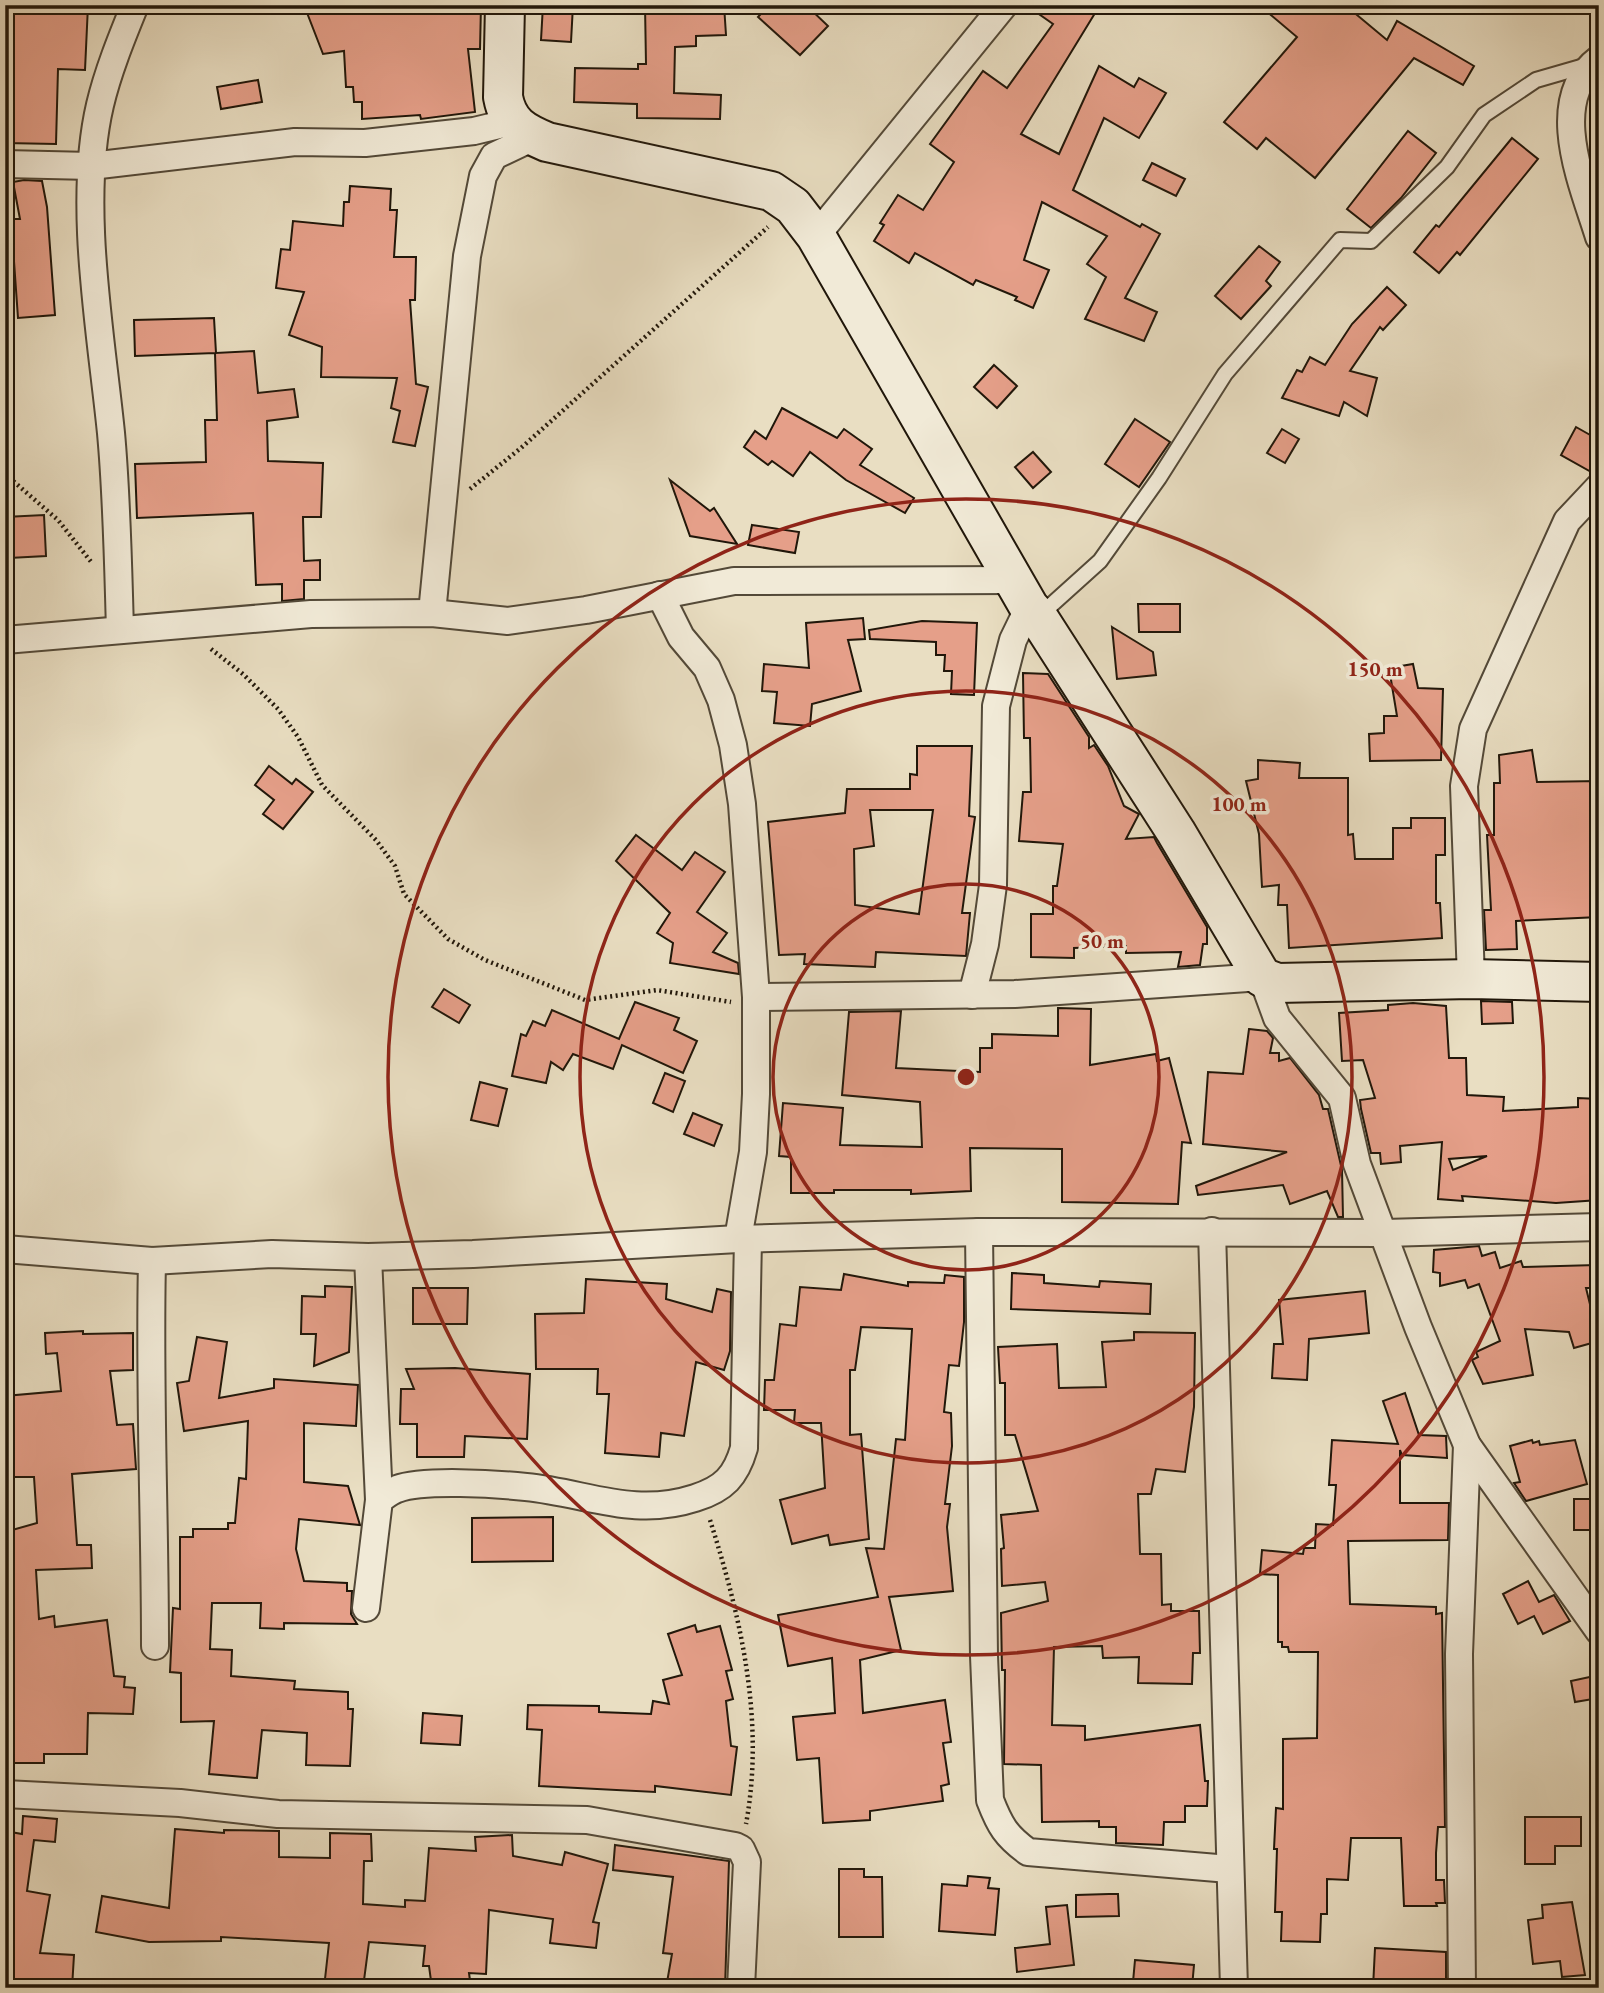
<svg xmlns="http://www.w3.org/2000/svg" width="1604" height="1993" viewBox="0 0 1604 1993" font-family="'EB Garamond',serif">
<rect width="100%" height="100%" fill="#e9dec2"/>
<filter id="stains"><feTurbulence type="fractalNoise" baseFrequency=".00286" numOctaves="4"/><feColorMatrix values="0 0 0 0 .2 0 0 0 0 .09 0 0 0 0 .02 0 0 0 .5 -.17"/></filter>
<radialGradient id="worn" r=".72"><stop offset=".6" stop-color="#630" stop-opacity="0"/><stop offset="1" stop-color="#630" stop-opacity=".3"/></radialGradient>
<g fill="#e59f89" stroke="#21170a" stroke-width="2" fill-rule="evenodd">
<path d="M5,5H88L85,70L58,69L56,144L5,143Z"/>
<path d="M304,5H481L480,49H468L475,112L421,119L420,115L362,119V102H354L353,87H346L344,51L323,54Z"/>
<path d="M543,5H573L571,42L541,40Z"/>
<path d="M645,5H724L726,35L696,36V46L675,47L674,93L721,95L720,119L637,118V104L574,102L575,68L638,69V64H646Z"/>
<path d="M769,5H806L828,26L800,55L758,17Z"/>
<path d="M1026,5H1100L1021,134L1059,154L1099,66L1134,87L1139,78L1166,93L1139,138L1104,118L1073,190L1140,227L1142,224L1160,234L1125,298L1157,312L1144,341L1085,319L1106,277L1087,264L1107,236L1042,202L1024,260L1049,270L1033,308L1015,300L1017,297L976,280L973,285L915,253L909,263L874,241L884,225L880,223L898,195L923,210L954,162L930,144L983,71L1007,88L1053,24Z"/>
<path d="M1259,5H1345L1387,40L1397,21L1474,66L1463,85L1414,58L1315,178L1266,138L1257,149L1224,122L1297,37Z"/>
<path d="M258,80L262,102L221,109L217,87Z"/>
<path d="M1408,131L1436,153L1401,198L1371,228L1347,209Z"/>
<path d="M1512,138L1538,159L1460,255L1457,252L1439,273L1414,252L1436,225L1439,227Z"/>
<path d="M1152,163L1185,179L1176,196L1143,180Z"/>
<path d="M24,180L42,181L47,207L55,315L18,318L11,219H20L13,182Z"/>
<path d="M350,186L391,189L390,210H397L394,257H416L415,300H410L416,384L428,387L415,446L393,442L400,411L391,408L397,378L321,377L322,347L289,335L304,292L276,288L281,249L290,250L293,221L343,226L344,202H349Z"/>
<path d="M1259,246L1280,262L1266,281L1271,286L1241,319L1215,296Z"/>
<path d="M1387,287L1406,305L1383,330L1380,327L1350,371L1377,378L1367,416L1344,402L1339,416L1282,398L1297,370L1302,372L1310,357L1325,365L1352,324Z"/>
<path d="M214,318L216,353L254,351L258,393L294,389L298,417L267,421L268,461L323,463L321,517H303L304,561L320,560V580H304V599L282,601V584L256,585L253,513L137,518L135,464L206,462L205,420H217L215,353L135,356L134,320Z"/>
<path d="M994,365L1017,386L997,408L974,387Z"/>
<path d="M782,408L837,438L844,429L872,449L860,465L914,498L905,513L846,480L810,452L793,476L772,461L768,465L744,447L755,431L766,439Z"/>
<path d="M1135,419L1170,442L1139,487L1105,464Z"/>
<path d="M1576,427L1599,440V472L1593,473L1561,455Z"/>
<path d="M1282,429L1299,439L1285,463L1267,453Z"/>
<path d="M1033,452L1051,472L1033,488L1015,467Z"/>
<path d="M670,480L710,511L714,508L737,544L690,536Z"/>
<path d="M44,515L46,556L9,558L5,555V517Z"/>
<path d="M752,525L799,532L795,553L748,545Z"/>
<path d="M1138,604H1180V632H1139Z"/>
<path d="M863,618L865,639L848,640L861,691L812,704L810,726L774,723L777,692L762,691L764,664L809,668L806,623Z"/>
<path d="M922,621L977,623L974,695L951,694L952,671H944L945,655H936V642L870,639L869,630Z"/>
<path d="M1112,627L1153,652L1156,675L1117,679Z"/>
<path d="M1413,664L1418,688L1443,689L1441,760L1370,761L1369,734L1384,733V716H1397L1389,668Z"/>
<path d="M1023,673L1048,674L1089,737V748L1094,745L1108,766L1124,806L1139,814L1126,839L1154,837L1157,843L1207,927V944H1203L1200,965L1178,967L1181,952L1126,953V946L1074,948V958L1031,957V914H1053V886H1057L1063,844L1019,841L1023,792H1031L1030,738H1024Z"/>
<path d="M917,746H972L969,816L975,817L962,913H970L966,956L876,952L875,967L804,964L805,954L779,955L768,822L845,813L847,789H910V774L917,775ZM870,810H933L919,914L855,905L854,849L874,846Z"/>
<path d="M1532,750L1537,782L1599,781V917L1516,921L1517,949L1486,950L1484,910H1491L1487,835H1494V783H1500L1499,755Z"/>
<path d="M1258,760L1300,763L1299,778H1348V835L1353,834L1355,859H1393V828H1411V818H1445V855H1436V903H1440L1442,938L1289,948L1287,905H1278L1279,885L1262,887L1259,834L1246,781L1258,779Z"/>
<path d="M269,766L292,784L296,779L313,792L283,829L263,814L274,800L255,785Z"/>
<path d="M636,835L682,870L695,852L725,872L697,912L727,933L713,952L738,963L739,974L670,963L673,943L657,933L670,913L616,861Z"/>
<path d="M444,989L470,1005L459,1023L432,1007Z"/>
<path d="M1481,1001L1512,1002L1513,1023L1482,1024Z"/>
<path d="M635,1002L679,1018L674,1030L697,1041L683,1073L622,1045L613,1069L573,1054L563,1070L551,1062L546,1083L512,1076L521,1034L526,1036L533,1021L545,1026L552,1010L619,1039Z"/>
<path d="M1413,1003L1446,1006L1449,1058H1466L1467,1095L1504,1097L1503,1111L1578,1107V1098L1599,1099V1200L1556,1203L1462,1196L1463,1201L1438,1199L1442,1142L1400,1146L1401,1162L1381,1164L1380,1153H1371L1361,1109L1360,1100L1375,1098L1363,1060L1342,1061L1339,1013L1388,1010V1005ZM1487,1156L1453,1170L1449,1159Z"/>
<path d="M1058,1008L1091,1009L1090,1065L1156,1054L1157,1061L1169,1058L1191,1143L1182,1142L1178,1204L1062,1202V1149L970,1148L971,1191L911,1194V1190H834V1193H791V1157L779,1156L783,1103L843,1108L840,1145L922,1147L920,1102L842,1095L849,1012L901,1011L896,1068L980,1072V1048H992V1034L1058,1036Z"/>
<path d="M1249,1029L1267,1031L1273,1038L1270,1053H1279V1061L1290,1058L1319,1095L1323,1109H1328L1342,1170L1343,1217H1338L1327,1191L1290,1204L1283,1185L1198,1195L1196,1186L1287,1152L1203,1144L1208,1072L1243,1074Z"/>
<path d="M665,1073L685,1081L673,1112L653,1103Z"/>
<path d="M480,1082L507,1089L498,1126L471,1120Z"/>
<path d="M693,1113L722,1125L714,1146L684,1134Z"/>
<path d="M1479,1246L1482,1256L1495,1252L1500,1268L1521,1261L1523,1267L1596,1265L1597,1288H1586L1599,1341L1574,1348L1569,1332L1525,1329L1533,1375L1483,1384L1472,1360L1478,1357L1476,1352L1500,1341L1479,1284L1468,1288L1465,1280L1440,1286V1273L1433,1272L1434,1250Z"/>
<path d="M1012,1273L1044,1275V1283L1099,1287L1100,1281L1151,1284L1150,1314L1011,1309Z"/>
<path d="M844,1274L908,1286V1282L944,1283L945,1275L964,1277V1322L959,1366L949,1365L944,1412L951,1413L952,1446L945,1504H950L947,1527L953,1591L889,1597L901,1650L860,1660L863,1713L945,1700L951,1742L943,1743L949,1784L941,1786L943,1801L870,1811V1820L823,1823L819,1758L797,1760L793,1717L835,1713L832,1658L788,1666L778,1615L878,1597L866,1548L884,1549L896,1439L905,1440L912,1329L861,1327L855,1370H850V1435L861,1434L869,1539L830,1545L828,1535L792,1544L780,1500L825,1488L821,1423H794L795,1410H764L765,1380H774L780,1324L796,1326L800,1287L841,1290Z"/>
<path d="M586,1279L667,1284L666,1299L712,1312L717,1289L731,1292L730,1351L724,1370L696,1362L684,1436L661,1433L659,1457L605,1453L609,1394H597L598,1369H536L535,1314L584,1313Z"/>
<path d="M325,1286L352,1287L349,1352L314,1366L316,1334H301L302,1296L325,1297Z"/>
<path d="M413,1288H468L467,1324H413Z"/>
<path d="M1365,1291L1369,1333L1309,1339L1307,1380L1272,1378L1274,1344H1283L1279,1300Z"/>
<path d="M83,1331V1334L133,1333V1370L110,1371L117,1425L133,1424L136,1469L72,1474L77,1545H91L92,1568L36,1570L39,1619L54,1616L55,1627L107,1620L114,1676L125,1677L124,1687L135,1688L133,1714L88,1713L87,1754H44V1763H5V1575L13,1574L5,1532L37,1523L34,1477H5V1396L61,1391L57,1353L46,1354L45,1333Z"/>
<path d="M1134,1332L1195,1333L1194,1407L1185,1472L1156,1469L1151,1494H1138L1140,1554H1161L1162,1605L1171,1604V1611H1199L1200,1653H1193L1192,1684L1138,1683L1139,1657L1103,1658L1102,1646L1054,1647L1052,1725L1085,1726V1740L1200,1725L1205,1781H1208L1207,1806H1185V1822H1164L1163,1845L1116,1843V1827H1099V1821L1042,1822L1041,1765L1004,1764L1005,1670H1002L1001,1613L1048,1601L1045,1582L1002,1586L1001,1549L1004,1548L1001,1515L1038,1511L1015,1435H1005V1383H1000L998,1347L1057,1344L1059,1388L1106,1387L1102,1342L1134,1340Z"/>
<path d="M197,1337L227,1342L219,1398L274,1388V1379L358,1385L356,1426L304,1423V1482L348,1486L360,1525L299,1519L296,1549L304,1581L347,1583V1591H352L351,1614L357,1624L284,1623V1629L260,1628L261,1603H212L210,1649L232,1650L231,1676L295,1681L294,1689L348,1692V1709H353L350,1766L306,1765L307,1733L262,1730L257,1778L209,1774L214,1721L181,1722V1673L170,1672L173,1608L180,1609V1537H193V1529H228V1523H235L239,1478L246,1479L248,1421L184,1431L177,1383L189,1381Z"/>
<path d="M455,1368L530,1374L527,1439L465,1436L464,1457H417V1424H400L401,1389H414L406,1369Z"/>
<path d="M1405,1393L1419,1435L1446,1436L1447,1458L1402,1455L1400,1450V1503H1449L1448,1540L1348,1541L1350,1604L1436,1607V1614L1442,1613L1445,1827H1438L1436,1853V1880H1444L1445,1903H1436L1437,1906H1404L1401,1838H1351L1348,1880L1327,1879V1914H1321L1320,1942L1281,1941L1282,1912H1275L1277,1849H1274L1276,1808L1283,1809V1739L1317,1738L1318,1652H1289L1288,1647H1282V1642H1278V1575L1260,1574L1262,1550L1303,1554L1304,1548H1315L1316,1524L1333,1525L1336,1485H1329L1332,1440L1398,1444L1383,1401Z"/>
<path d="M1532,1440L1533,1443L1539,1441L1540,1445L1575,1440L1587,1484L1526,1501L1514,1483L1520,1482L1510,1446Z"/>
<rect x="1574" y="1499" width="25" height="31"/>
<path d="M553,1517V1561L472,1562V1518Z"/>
<path d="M1528,1581L1539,1602L1554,1595L1570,1621L1543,1634L1534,1616L1518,1624L1503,1594Z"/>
<path d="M695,1625L697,1632L720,1626L732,1670L726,1671L733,1699L726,1701L731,1746L737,1747L731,1795L655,1786V1792L539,1786L542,1730L527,1729L528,1705L599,1706V1712L651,1714L653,1701L669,1704L663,1680L682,1675L668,1634Z"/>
<path d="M1599,1675V1698L1575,1702L1571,1681Z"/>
<path d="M423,1713L462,1716L460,1745L421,1743Z"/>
<path d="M23,1816L57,1819L55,1842L34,1840L27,1891L50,1895L40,1953L74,1955L72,1988H5V1831L22,1834Z"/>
<path d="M1525,1817H1581V1846H1555V1864H1525Z"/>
<path d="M175,1829L224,1833V1830L279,1831V1857L330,1858V1833L371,1834L372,1861H364L363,1904L405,1907V1900L425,1901L429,1848L476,1851L475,1837L512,1835L513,1856L562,1865L565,1852L608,1864L593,1922L599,1923L596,1948L550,1943L553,1919L489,1910L486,1974L469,1973L471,1988H432L429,1966H423L425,1946L369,1942L363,1988H324L329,1943L221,1937V1941L149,1942L96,1932L102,1896L169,1908Z"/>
<path d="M615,1845L729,1861L725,1988H666L672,1954L663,1953L673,1877L613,1870Z"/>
<path d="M839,1869H864V1877H882L883,1937H839Z"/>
<path d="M968,1876L990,1878L988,1888L999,1889L995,1935L939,1931L942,1884L967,1886Z"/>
<path d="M1109,1894H1118L1119,1916L1076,1917V1895Z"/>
<path d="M1572,1902L1585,1975L1562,1977L1560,1961L1533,1964L1528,1920L1543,1918L1542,1905Z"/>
<path d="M1067,1905L1074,1965L1017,1972L1015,1948L1050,1944L1046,1907Z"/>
<path d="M1375,1948L1446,1952V1988H1373Z"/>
<path d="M1135,1960L1194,1965L1192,1987L1137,1988V1983L1133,1982Z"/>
</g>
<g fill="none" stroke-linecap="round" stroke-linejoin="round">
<defs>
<path id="lane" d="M1039,616L1100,561L1159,478L1225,374L1340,240L1371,241L1447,167L1484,115L1536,80L1588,65"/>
<g id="street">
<path d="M1599,59C1545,100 1583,185 1599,237"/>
<path d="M5,164L91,166L295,142L365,143L474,131L512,122"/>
<path d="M816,236L1004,5"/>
<path d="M660,595L681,637L707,668L721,700L733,745L742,804L756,997V1094L753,1152L738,1239"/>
<path d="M432,613L467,256L483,176L494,156L534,137"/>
<path d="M120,630C118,564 117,498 111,433C101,333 77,203 100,105C108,71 122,37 135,5"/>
<path d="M5,640L311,614L432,613L508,621L586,610L734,581L1014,580"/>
<path d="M1471,979L1464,786L1473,729L1567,521L1599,487"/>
<path d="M972,995L985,944L993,885L996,706L1013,640L1029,607"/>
<path d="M756,997L1015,994L1262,977L1277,1018L1342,1098L1357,1164L1418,1327L1467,1445L1599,1631"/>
<path d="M1212,1231L1234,1988"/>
<path d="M979,1232L984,1656L990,1800C1000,1826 1006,1836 1028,1852L1229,1869"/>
<path d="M5,1249L152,1261L272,1254L368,1257L473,1254L738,1239L979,1232L1385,1233L1599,1227"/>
<path d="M368,1257L379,1500"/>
<path d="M152,1261C149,1389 155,1518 155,1646"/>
<path d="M366,1608L379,1500C385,1496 391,1491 397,1489C423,1479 497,1484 526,1487C587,1493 633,1518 695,1498C724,1489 736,1476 744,1448L748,1238"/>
<path d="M5,1794L180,1803L278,1814L587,1820L735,1846L741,1849L747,1862L741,1988"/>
<path d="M1462,1988L1459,1654L1467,1445"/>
</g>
<path id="secondary" d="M505,5L503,97C508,124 523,132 547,142L771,191L793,206L816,236L1029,607L1038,617L1176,832L1262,977L1277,983L1471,979L1599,982"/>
</defs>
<use href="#lane" stroke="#534938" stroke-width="18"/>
<use href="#street" stroke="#534938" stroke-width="30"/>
<use href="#secondary" stroke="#21170a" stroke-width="42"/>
<g stroke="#21170a" stroke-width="4.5" stroke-dasharray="2 3.5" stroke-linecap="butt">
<path d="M5,474L58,520L92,563"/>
<path d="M470,489L521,448L768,227"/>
<path d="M211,649L243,674L278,709L298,737L322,785L376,840L395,866L404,894L448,939L485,960L585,1000L657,990L731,1002"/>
<path d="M710,1520C741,1618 765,1721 746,1824"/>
</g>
<use href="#lane" stroke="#f1ead7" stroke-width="14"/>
<use href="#street" stroke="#f1ead7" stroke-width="26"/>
<use href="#secondary" stroke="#f1ead7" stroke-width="38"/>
</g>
<g fill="none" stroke="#8f2418" stroke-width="3.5">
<circle cx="966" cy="1077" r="193"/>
<circle cx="966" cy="1077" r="386"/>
<circle cx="966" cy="1077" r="578"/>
</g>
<circle cx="966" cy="1077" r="10" fill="#8f2418" stroke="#f1ead7" stroke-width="3.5"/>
<g font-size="21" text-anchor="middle" font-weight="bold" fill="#8f2418" stroke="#f1ead7" stroke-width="7" stroke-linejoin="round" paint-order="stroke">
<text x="1375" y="676">150 m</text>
<text x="1239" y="811">100 m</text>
<text x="1102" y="948">50 m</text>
</g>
<rect width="1604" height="1993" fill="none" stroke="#e9dec2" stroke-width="28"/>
<rect x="7" y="7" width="1590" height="1979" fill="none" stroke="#21170a" stroke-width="3.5"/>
<rect x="14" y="14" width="1576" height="1965" fill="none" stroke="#21170a" stroke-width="2"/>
<rect width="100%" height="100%" filter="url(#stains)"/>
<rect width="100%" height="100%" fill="url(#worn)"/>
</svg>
